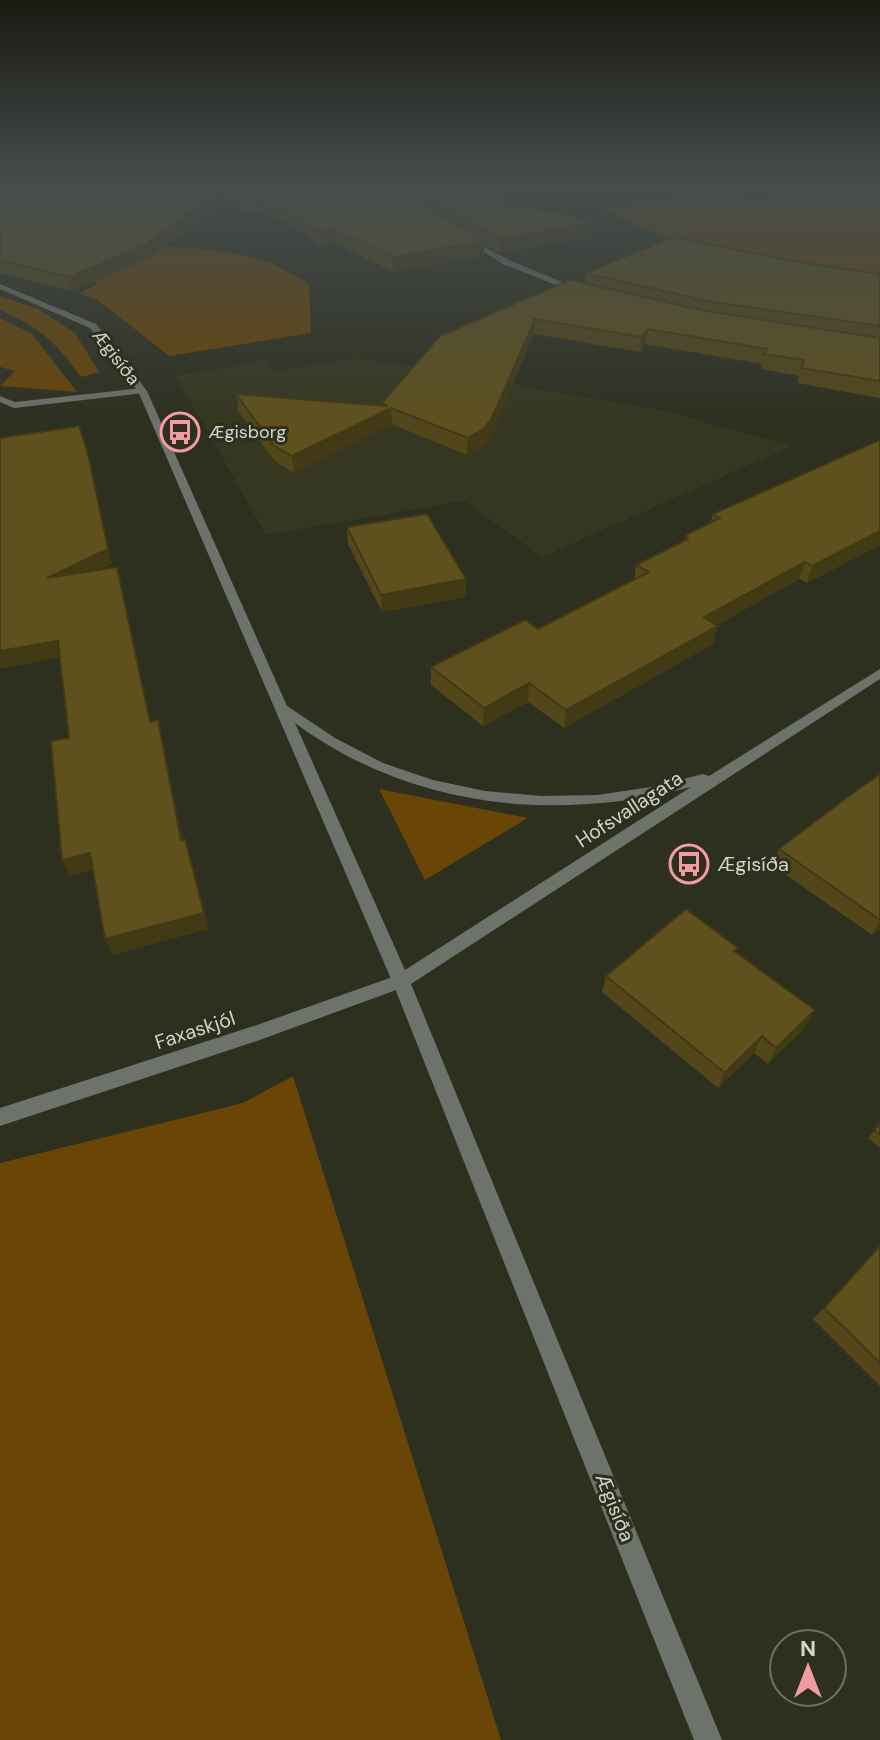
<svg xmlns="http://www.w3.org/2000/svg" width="880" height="1740" viewBox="0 0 880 1740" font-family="'DM Sans',sans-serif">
<rect width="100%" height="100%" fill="#2d2f1f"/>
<path fill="#353720" d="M359,358L665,411L792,446L542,557L464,501L266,535L176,376L266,360L273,371Z"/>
<g fill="#694506">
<path d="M0,184H27L42,206L0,211Z"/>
<path d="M830,184H880V279C796,263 671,253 600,206L729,186L752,197Z"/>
<path d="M126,244L214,250L251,257L276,265L309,284L311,333L169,356L98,300L78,293L97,284L94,279Z"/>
<path d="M0,296L38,309L75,333L99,372L81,377C56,342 40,327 0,310Z"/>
<path d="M0,318L32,334L77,392L0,386L15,371L0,367Z"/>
<path d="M379,789L528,818L425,880Z"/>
<path d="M293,1076L501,1740H0V1163L243,1103Z"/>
</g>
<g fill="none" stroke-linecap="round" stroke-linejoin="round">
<g fill="#6d726a" fill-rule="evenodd">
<path d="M465,239H469L509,260L581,290L574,292L503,264L465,241Z"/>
<path d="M142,388L147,391L145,393L14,408L0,402V396L15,402Z"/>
<path d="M401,974L407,976L410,981L407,986L257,1041L0,1126V1108L257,1025Z"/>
</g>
<path fill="#6d726a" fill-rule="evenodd" d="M0,284L96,324L147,391L287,706L335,738L383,763L433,780L485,791L541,796L597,795L651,787L703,774L709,776L880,669V679L411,984L722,1740H694L392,981L138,391L90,328L0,289ZM295,723C410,808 555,823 691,787L405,970Z"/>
</g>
<g fill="#52461a" fill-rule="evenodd">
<path d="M62,184H675L523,207L589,237L499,253L484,244V256L394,272L336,244L321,246L283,220L222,204L149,258L73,291L0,273V210ZM397,185V191L387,186Z"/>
<path d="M804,263L880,274V398L797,383L799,376L761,369L762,364L645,344L640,352L534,334L491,436L483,446L467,455L392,424L294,473L275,461L238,411L236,394L381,406V404L585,283L586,273Z"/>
<path d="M880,440V545L807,583L799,579L717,625L713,644L564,728L528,702L483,726L431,685V667L538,629L634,580L636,565L685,541L686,535L711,522L713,514Z"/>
<path d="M347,527L466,597L382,612L348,544Z"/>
<path d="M880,774V928L872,935L772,865L779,849Z"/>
<path d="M738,948L736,952L806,1027L768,1064L754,1053L718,1088L602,992L606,976Z"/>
<path d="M880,1124V1148L868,1138Z"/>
<path d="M880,1246V1386L813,1319Z"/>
</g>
<g fill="#423915">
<path d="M588,184H675L485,213V199Z"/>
<path d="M220,190L222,204L149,258L73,291L69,277Z"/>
<path d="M590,223L589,237L499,253L500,239Z"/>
<path d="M335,230L336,244L321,246L320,232Z"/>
<path d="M484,241V256L394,272L393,257Z"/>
<path d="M535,319L534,334L491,436L483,446L467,455L468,438Z"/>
<path d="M648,329L645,344L640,352L642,337Z"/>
<path d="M391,408L392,424L294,473L292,456Z"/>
<path d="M88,454L112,564L53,594L47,578Z"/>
<path d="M880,531V545L807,583L812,566Z"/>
<path d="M805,562L799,579L700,635L704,617Z"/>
<path d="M117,567L121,583L154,738L150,722Z"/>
<path d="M466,579V597L382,612L381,595Z"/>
<path d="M718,626L713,644L564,728L566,710Z"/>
<path d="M58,641L64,657L0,669V651Z"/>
<path d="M529,683L528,702L483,726L484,708Z"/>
<path d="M158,720L162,737L186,856L181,840Z"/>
<path d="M185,839L209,929L112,955L105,939Z"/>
<path d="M90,853L96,869L69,876L62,860Z"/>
<path d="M880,921V928L872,935Z"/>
<path d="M815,1010L806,1027L768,1064L776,1048Z"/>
<path d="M762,1036L754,1053L718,1088L725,1073Z"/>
</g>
<g fill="#5f511e" stroke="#423915" stroke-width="2">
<path d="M62,184H346L354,186L385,184L484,241L393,257L335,230L320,232L282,207L220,190L147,244L69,277L0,260V210Z"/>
<path d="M405,184H588L485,199L590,220V223L500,239Z"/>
<path d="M673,237L804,263L880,274V326L707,301L586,273Z"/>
<path d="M570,280L706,311L880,338V381L801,368L804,360L764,354L767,349L648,329L642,337L535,319L491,420L483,429L468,438L391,408L292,456L273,445L236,394L388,406L381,404L440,336Z"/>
<path d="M79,426L88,454L108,549L47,578L117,567L150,722L158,720L181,840L185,839L204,913L105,939L90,853L62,860L51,741L69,738L58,641L0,651V438Z"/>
<path d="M880,440V531L812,566L805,562L704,617L718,626L566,710L529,683L484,708L431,667L525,620L538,629L649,572L636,565L688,539L686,535L720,518L713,514Z"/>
<path d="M427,514L466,579L381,595L347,527Z"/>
<path d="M880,774V920L779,849L853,793Z"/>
<path d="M686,909L738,948L734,951L815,1010L776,1048L762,1036L725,1073L606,976Z"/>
<path d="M880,1124V1135L874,1130Z"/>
<path d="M880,1246V1363L824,1308Z"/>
</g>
<linearGradient id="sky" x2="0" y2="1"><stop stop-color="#191a11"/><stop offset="0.43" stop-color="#464d4d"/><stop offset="1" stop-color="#464d4d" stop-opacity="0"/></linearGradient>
<rect width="880" height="428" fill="url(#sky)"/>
<defs>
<symbol id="bus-ring" viewBox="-11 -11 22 22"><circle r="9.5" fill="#2d2f1f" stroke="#f49aa3" stroke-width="1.5"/><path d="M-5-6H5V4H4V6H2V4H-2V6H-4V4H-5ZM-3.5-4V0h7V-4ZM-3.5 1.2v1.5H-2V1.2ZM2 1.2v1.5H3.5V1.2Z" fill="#f49aa3"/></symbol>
</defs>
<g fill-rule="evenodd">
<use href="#bus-ring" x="158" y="410" width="44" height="44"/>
<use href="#bus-ring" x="667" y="842" width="44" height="44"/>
</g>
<g text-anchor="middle" stroke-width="6" stroke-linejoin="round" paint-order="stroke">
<g font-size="18" fill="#d3d4ca" stroke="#2d2f1f">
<text transform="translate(116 357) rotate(52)" y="6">Ægisíða</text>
</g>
<g font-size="18" fill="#d3d4ca" stroke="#2d2f1f" text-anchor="start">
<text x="208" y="438">Ægisborg</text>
</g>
<g font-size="20" fill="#d3d4ca" stroke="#2d2f1f">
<text transform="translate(629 809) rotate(-33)" y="7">Hofsvallagata</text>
<text transform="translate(195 1030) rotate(-18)" y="7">Faxaskjól</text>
<text transform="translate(615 1507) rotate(68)" y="7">Ægisíða</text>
</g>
<g font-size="20" fill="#d3d4ca" stroke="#2d2f1f" text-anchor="start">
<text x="717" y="871">Ægisíða</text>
</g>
</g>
<g transform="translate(808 1668)"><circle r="38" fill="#2d2f1f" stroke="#6f7163" stroke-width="2"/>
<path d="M0-6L14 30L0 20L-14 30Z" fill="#f49aa3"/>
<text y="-12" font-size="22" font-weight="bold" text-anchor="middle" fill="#d3d4ca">N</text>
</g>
</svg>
